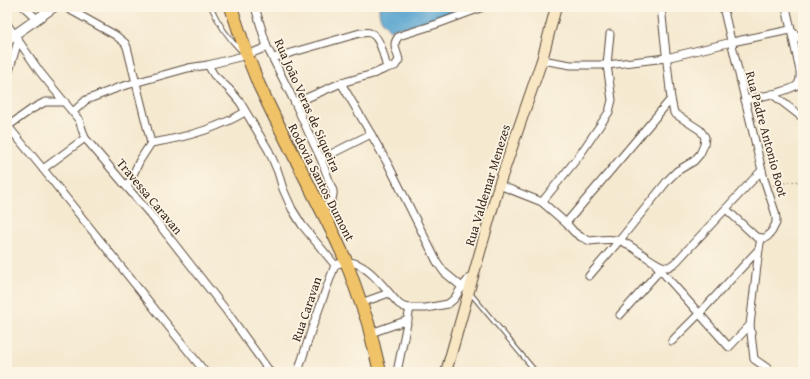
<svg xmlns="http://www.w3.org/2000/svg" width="810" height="379" viewBox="0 0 810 379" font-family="'Gentium Book Plus',serif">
<rect width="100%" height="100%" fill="#fcf5e5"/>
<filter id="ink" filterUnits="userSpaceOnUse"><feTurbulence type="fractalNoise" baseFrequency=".025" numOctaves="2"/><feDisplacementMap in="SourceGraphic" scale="8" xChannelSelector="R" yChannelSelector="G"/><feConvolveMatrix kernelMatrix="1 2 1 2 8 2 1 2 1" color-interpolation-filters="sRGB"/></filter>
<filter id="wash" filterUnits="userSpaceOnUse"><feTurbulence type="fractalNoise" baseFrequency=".012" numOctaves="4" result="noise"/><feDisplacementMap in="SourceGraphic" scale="16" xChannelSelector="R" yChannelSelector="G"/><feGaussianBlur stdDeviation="0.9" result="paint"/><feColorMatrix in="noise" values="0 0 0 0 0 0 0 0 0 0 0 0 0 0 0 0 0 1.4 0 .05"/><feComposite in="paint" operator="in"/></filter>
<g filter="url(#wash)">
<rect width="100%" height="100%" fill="#f5e9d0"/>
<path fill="#58a4d0" stroke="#4a6777" d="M379,7H468L415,26L396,28L390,30C387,28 387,26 384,23C379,17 379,14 379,7Z"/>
</g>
<g filter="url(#ink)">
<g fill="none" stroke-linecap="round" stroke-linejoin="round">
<defs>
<g id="service">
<path d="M211,7C219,25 227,37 241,51"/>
<path d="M471,294L536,372"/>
</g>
<g id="minor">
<path d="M24,7L37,19"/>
<path d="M65,7L115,35L125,43L127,47L151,143L140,160L127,187"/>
<path d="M255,7L267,47L295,103L311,138L321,159L333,191C334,200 328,204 322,210"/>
<path d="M723,7L764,179L775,212L776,218V223L772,231L768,236L765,238H761L756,237L726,209"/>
<path d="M7,24L40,72L79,120L85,138L161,227L186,259L225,309L270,372"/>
<path d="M273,58L360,33C364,33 367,32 370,33C381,36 384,59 387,68L373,74L341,83L295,103"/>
<path d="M542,60L571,65H607L666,58L732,42L790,30L803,41"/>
<path d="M208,65L214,75L229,89L240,102L269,151L278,172L283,189L292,209L302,225L335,265"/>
<path d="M387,68L395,66L399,60C397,50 391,45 399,36L437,24L483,7"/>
<path d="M7,78L18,41"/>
<path d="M341,83L371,134L389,166L437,262L444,272L462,287"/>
<path d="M772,94L803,118"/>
<path d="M745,100C755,98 793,91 798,84C801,80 800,76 800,71L786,7"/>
<path d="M73,112L86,100L120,87L188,68L208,65L247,55L267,47"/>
<path d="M7,125L43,169L205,372"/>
<path d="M8,126L32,109L45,102H65"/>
<path d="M151,143C183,138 217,129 245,112"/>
<path d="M321,159L371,134"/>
<path d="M43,169L85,138"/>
<path d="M499,185L542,202L566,223L574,232L581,237L590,241C600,240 612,238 621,241C633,245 658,269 668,267C671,266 673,264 676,262L762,170"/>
<path d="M542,202L579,156L609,112L612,100L607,65L610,34"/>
<path d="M566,223L671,99"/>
<path d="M656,265L729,347L750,325L759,249L761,238"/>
<path d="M589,276L619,241L668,180L677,171L694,161L700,154L704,145L705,137L700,130L674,113L671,99L661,7"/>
<path d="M361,303L389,293"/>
<path d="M620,315L660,270"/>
<path d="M750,325L754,359L767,368"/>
<path d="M371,333L408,320"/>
<path d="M672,341L699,314L759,249"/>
<path d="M298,372L312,328L335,265C338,264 343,262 347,262C366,260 387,292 399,304L404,307L410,308H426L448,304L454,299L462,287L472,275"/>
<path d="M397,372L410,308"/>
</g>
<path id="tertiary" d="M7,40L54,7"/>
<path id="secondary" d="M446,372L499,185L542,60L556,7"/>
<path id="trunk" d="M231,7L247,55L259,85L272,112L334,235L346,261L368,323L380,372"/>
</defs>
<use href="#service" stroke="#574739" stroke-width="5.5"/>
<use href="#minor" stroke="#574739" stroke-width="9"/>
<use href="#tertiary" stroke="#574739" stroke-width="11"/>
<use href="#secondary" stroke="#574739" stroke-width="12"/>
<use href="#trunk" stroke="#574739" stroke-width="14"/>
<path stroke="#574739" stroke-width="1" stroke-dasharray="1 3" stroke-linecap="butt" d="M773,185L796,181L803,185"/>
<use href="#service" stroke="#fff" stroke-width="3.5"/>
<use href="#minor" stroke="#fff" stroke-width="7"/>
<use href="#tertiary" stroke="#fff" stroke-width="9"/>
<use href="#secondary" stroke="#f9e7c3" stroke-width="10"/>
<use href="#trunk" stroke="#f1c369" stroke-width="12"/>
</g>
</g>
<g text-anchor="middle" stroke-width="3.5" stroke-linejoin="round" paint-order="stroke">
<g font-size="13" fill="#3b2a1e" stroke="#fcf5e5">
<text transform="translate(308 105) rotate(66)" y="5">Rua João Veras de Siqueira</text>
<text transform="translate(767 134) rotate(75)" y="5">Rua Padre Antonio Boot</text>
<text transform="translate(322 182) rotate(63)" y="5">Rodovia Santos Dumont</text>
<text transform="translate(487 185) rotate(-73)" y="5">Rua Valdemar Menezes</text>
<text transform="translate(150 196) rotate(50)" y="5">Travessa Caravan</text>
<text transform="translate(306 309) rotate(-71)" y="5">Rua Caravan</text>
</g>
</g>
<rect width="810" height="379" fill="none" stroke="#fcf5e5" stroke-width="24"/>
</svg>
